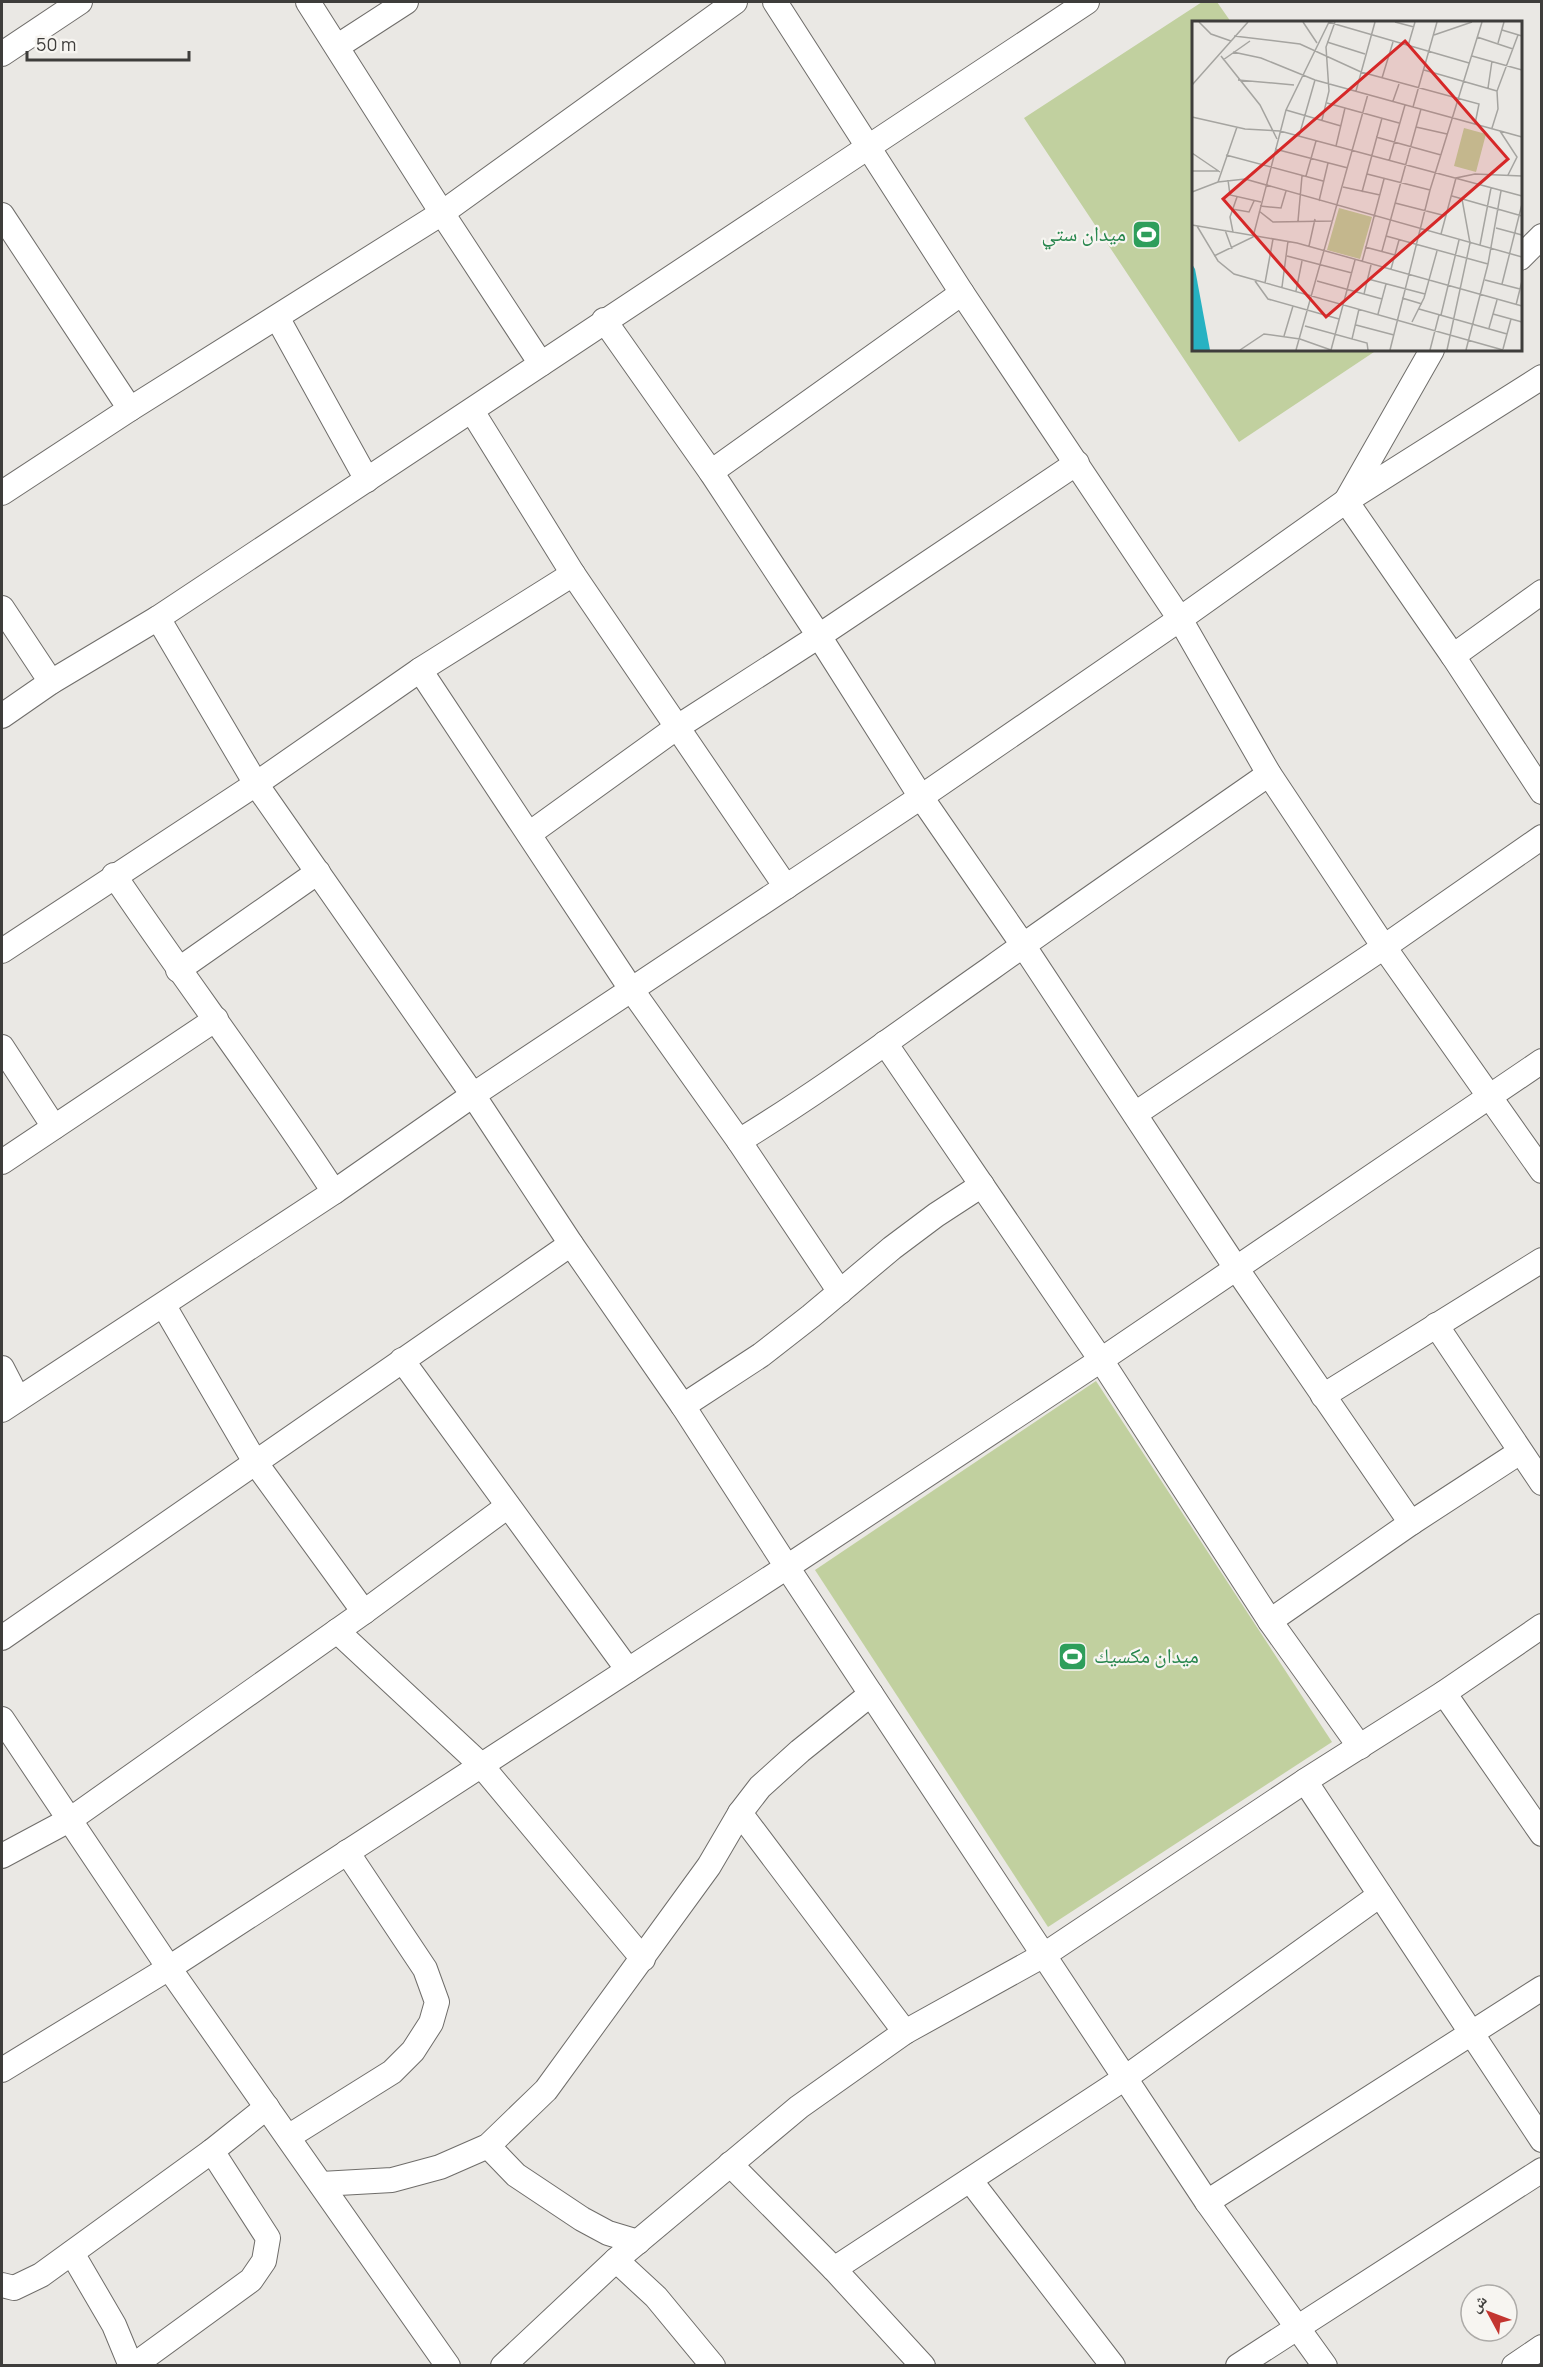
<svg xmlns="http://www.w3.org/2000/svg" width="1543" height="2367" viewBox="0 0 1543 2367" font-family="Manrope,'Noto Naskh Arabic',sans-serif">
<rect width="100%" height="100%" fill="#eae8e4"/>
<g fill="#c1d09f">
<path d="M1202,2H1217L1231,22H1194V350H1377L1239,442L1024,118Z"/>
<path d="M1096,1381L1332,1742L1048,1927L815,1570Z"/>
</g>
<g fill="none" stroke-linecap="round" stroke-linejoin="round">
<defs>
<g id="minor">
<path d="M308,2L442,213L541,364"/>
<path d="M775,2L962,293L1180,619L1269,774L1384,947L1542,1171"/>
<path d="M338,46L406,2"/>
<path d="M2,54L80,2"/>
<path d="M2,215L130,409"/>
<path d="M1520,258L1542,236"/>
<path d="M278,319L367,480"/>
<path d="M604,320L711,472L819,636L921,797L1023,945L1236,1268L1411,1523"/>
<path d="M1432,350L1346,501L1453,656L1542,792"/>
<path d="M472,411L573,574L786,887"/>
<path d="M711,472L962,293"/>
<path d="M2,493L130,409L442,213L735,2"/>
<path d="M2,608L51,682"/>
<path d="M158,618L256,784L473,1095L571,1244L683,1406L787,1567L1207,2202L1325,2366"/>
<path d="M1453,656L1542,592"/>
<path d="M420,670L631,989L739,1141L840,1292"/>
<path d="M2,716L51,682L158,618L1087,2"/>
<path d="M529,834L676,728L819,636L1077,463"/>
<path d="M114,875C186,982 264,1084 334,1192"/>
<path d="M2,951L256,784L420,670L573,574"/>
<path d="M178,970L318,872"/>
<path d="M885,1043L1101,1360L1270,1621L1360,1747"/>
<path d="M2,1047L54,1127"/>
<path d="M1135,1114L1384,947L1542,837"/>
<path d="M739,1141C826,1088 907,1027 990,969C1082,903 1176,839 1269,774"/>
<path d="M2,1162L216,1019"/>
<path d="M164,1306L255,1462L364,1612"/>
<path d="M1436,1325L1542,1483"/>
<path d="M402,1360L628,1670"/>
<path d="M2,1368L18,1399"/>
<path d="M1323,1396L1542,1260"/>
<path d="M683,1406L761,1355L811,1316L892,1248L936,1215L982,1185"/>
<path d="M2,1410L334,1192L473,1095L921,797L1180,619L1346,501L1542,377"/>
<path d="M1270,1621L1411,1523L1520,1452"/>
<path d="M337,1631L481,1765L643,1959"/>
<path d="M2,1638L571,1244"/>
<path d="M1444,1693L1542,1834"/>
<path d="M2,1719L169,1968L448,2366"/>
<path d="M1305,1781L1542,2140"/>
<path d="M740,1813L905,2032"/>
<path d="M2,1856L71,1819L364,1612L508,1506"/>
<path d="M2,2070L169,1968L787,1567L1101,1360L1542,1061"/>
<path d="M288,2137L392,2072L413,2051L431,2023L437,2002L425,1969L347,1852"/>
<path d="M488,2146L516,2175L582,2219L608,2233L638,2242"/>
<path d="M730,2164L834,2269L923,2366"/>
<path d="M970,2180L1113,2366"/>
<path d="M321,2184L392,2180L440,2167L488,2146L546,2090L709,1866L740,1813L760,1787L800,1751L871,1694"/>
<path d="M1207,2202L1542,1988"/>
<path d="M72,2253L114,2325L131,2366"/>
<path d="M616,2260L656,2297L713,2366"/>
<path d="M834,2269L1125,2078L1380,1895"/>
<path d="M2,2285L14,2288L41,2275L212,2151L267,2107"/>
<path d="M133,2366L251,2280L264,2261L268,2238L212,2151"/>
<path d="M503,2366L616,2260L799,2107L905,2032L1044,1955L1305,1781L1444,1693L1542,1626"/>
<path d="M1238,2366L1542,2170"/>
<path d="M1514,2366L1542,2347"/>
</g>
</defs>
<use href="#minor" stroke="#6f6d6a" stroke-width="26"/>
<use href="#minor" stroke="#fff" stroke-width="24"/>
</g>
<defs>
<symbol id="stadium-square" viewBox="-11 -11 22 22"><rect x="-9" y="-9" width="18" height="18" rx="4" fill="#2e9e5b" stroke="#f7f5f1"/><path d="M0-5a6.5 5 0 1 0 0 10a6.5 5 0 1 0 0-10ZM-3.5-1.8h7v3.6h-7Z" fill="#fff"/></symbol>
</defs>
<g fill-rule="evenodd">
<use href="#stadium-square" x="1130" y="218" width="33" height="33"/>
<use href="#stadium-square" x="1056" y="1640" width="33" height="33"/>
</g>
<g text-anchor="middle" stroke-width="4.5" stroke-linejoin="round" paint-order="stroke">
<g font-size="21" fill="#27864d" stroke="#f7f5f1" text-anchor="end">
<text x="1126" y="241">ميدان ستي</text>
<text x="1094" y="1663" text-anchor="start">ميدان مكسيك</text>
</g>
</g>
<g transform="translate(1192 21)">
<rect width="330" height="330" fill="#eae8e4"/>
<path d="M272,107L294,113L284,151L262,145ZM147,187L180,196L168,238L135,229Z" fill="#c1d09f"/>
<path d="M0,243L3,248L18,329H0Z" fill="#27b2c2"/>
<path fill="none" stroke="#a5a4a0" stroke-width="1.5" d="M7,1L19,13L39,20M111,1L125,22M136,1L277,42M203,1L222,6M310,9L330,15M242,14L280,1M42,15L108,23L169,51L287,83L283,103M285,16L321,28M135,21L173,33M306,22L312,1M216,25L223,1M41,31L69,37L123,59L330,116M29,35L68,84L85,118M280,35L330,49M31,39L58,20M232,49L305,70M190,57L201,21M46,59L102,64M0,64L56,1M296,67L300,40M164,70L183,1M201,80L207,63M135,82L207,102M221,86L245,1M94,89L149,105M0,96L53,108L88,110L330,175M130,99L137,70L134,26L143,1M224,106L255,113M300,107L306,88L305,70L326,14M308,110L325,136L316,154M107,115L123,59M184,116L249,134M144,125L153,87M83,128L156,147M0,132L28,151M34,134L131,160M197,140L213,84M0,150H27M175,153L238,169M114,155L124,120M36,159L38,174L69,181M26,161L45,106M151,166L188,174M0,171L26,161L53,158L330,236M170,171L190,97M260,175L330,195M127,180L136,142M203,182L254,195M68,185L89,187L94,170M40,188L57,191L62,180M67,190L81,201L141,200M106,200L110,155M0,204L105,222L330,285M5,205L26,240L42,253L311,329M304,207L330,214M33,209L40,228M41,211L38,196L45,176M249,213L264,157L283,153L330,155M194,215L296,243M288,224L299,167M117,225L123,198M173,226L203,234M190,230L229,88M22,235L61,216L94,89L137,1M95,235L160,252M170,241L192,158M199,248L207,219M176,258L233,273M293,259L328,268M63,260L76,278L147,298M125,260L190,278M73,262L81,218M310,263L330,183M90,266L96,220M104,270L110,240M172,273L179,244M210,277L230,283M324,284L330,260M227,288L315,313M186,293L194,263M301,293L330,301M249,294L267,219M220,301L232,277L245,230M164,304L202,314M113,305L175,322L176,329M297,307L305,279M92,315L101,285M160,318L167,288M311,328L319,298M48,329L72,313L108,318L139,329M104,329L176,73M139,329L163,239M198,329L238,169L290,1M238,329L247,294M255,329L278,222L270,178M274,329L296,243L309,170"/>
<path fill="#d62828" fill-opacity="0.15" stroke="#d62828" stroke-width="3" d="M213,20L316,138L134,296L31,178Z"/>
<rect width="330" height="330" fill="none" stroke="#3e3d3b" stroke-width="3"/>
</g>
<rect width="1543" height="2367" fill="none" stroke="#3e3d3b" stroke-width="6"/>
<g transform="translate(1489 2313) rotate(311)"><circle r="28" fill="#f7f5f1" stroke="#adaba8" stroke-width="1.5"/>
<path d="M0-4.5L10 22L0 15L-10 22Z" fill="#c33530"/>
<text y="-9" font-size="16" font-weight="bold" text-anchor="middle" fill="#3e3d3b">ش</text>
</g>
<path d="M27 51v9h162v-9" fill="none" stroke="#3e3d3b" stroke-width="3"/>
<text x="36" y="51" font-size="18" fill="#3e3d3b" stroke="#f7f5f1" stroke-width="4.5" paint-order="stroke">50 m</text>
</svg>
